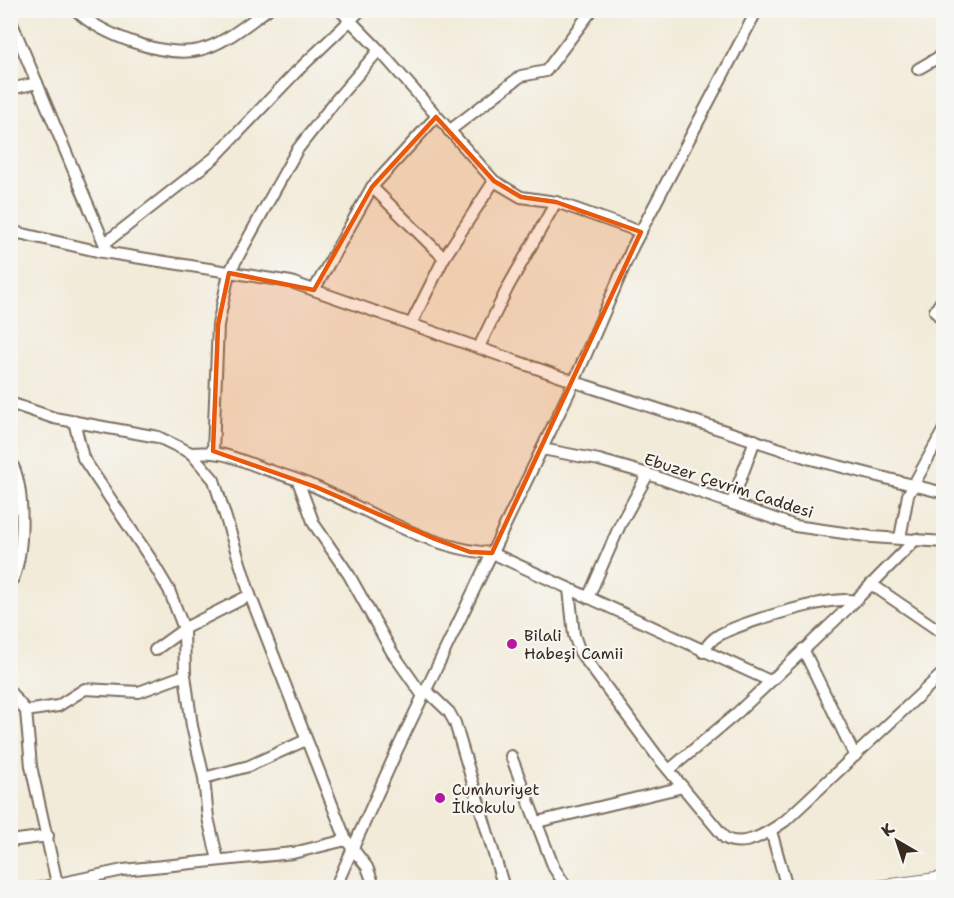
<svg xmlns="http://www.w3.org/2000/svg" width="954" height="898" viewBox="0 0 954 898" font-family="'Shantell Sans',sans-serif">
<rect width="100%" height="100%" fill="#f6f6f2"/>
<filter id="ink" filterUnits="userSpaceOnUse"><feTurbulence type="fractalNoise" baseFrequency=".0167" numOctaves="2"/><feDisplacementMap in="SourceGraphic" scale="12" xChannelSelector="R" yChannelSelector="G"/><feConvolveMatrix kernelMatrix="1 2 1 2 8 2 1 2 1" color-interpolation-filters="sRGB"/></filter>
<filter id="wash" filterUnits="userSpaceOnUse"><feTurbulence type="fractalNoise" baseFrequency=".008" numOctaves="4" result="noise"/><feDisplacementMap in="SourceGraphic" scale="24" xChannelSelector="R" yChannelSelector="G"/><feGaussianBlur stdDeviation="1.35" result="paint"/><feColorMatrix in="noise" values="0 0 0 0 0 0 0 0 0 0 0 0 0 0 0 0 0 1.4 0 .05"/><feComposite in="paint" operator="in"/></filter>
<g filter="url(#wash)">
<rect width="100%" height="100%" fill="#f2ebd9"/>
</g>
<g filter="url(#ink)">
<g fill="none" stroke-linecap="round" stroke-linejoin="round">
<defs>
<g id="minor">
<path d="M76,10C99,35 166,58 199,50C223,45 247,24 267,10"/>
<path d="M340,10L379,50L494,181L521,197L556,202L641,232"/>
<path d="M11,21L107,250"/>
<path d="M918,69L944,54"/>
<path d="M10,89L37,83"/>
<path d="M449,131L521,76L546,71L592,10"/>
<path d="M372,187L444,258"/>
<path d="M10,231L97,251L291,282L587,386L811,459L944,493"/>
<path d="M105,243L214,158L295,73L361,10"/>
<path d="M314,290L372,187L436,117"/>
<path d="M944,297L935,311L944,322"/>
<path d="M411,324L444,258L494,181"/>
<path d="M479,347L508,287L556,202"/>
<path d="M10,403L54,418L158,437L191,453L214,480L250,595L346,840L367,867L375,888"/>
<path d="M74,421L83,458L150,558L169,590L184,629L185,675L192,726L204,778L208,818L218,860"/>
<path d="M542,449L599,460L648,474L795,526L872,537L944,542"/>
<path d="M213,451L218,325L229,273L297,150L336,100L379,50"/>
<path d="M191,453C220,450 235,458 262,468C280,474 300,480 318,488C371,512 433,550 492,553L770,681"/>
<path d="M10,461C26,481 25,563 10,584"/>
<path d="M298,481L314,524L349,575L392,652L423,696"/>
<path d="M732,502L755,440"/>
<path d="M900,538L908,495L944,429"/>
<path d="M871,584L944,634"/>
<path d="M569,589L574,635L580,652L657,756L725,838C744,849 769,832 785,821L944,672"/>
<path d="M588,598L620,525L648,474"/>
<path d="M803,649L855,756"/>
<path d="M155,650L187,627L250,595"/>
<path d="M703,652C707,645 712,639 719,635C742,623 833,594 855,601"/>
<path d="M426,690L449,712L455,723L504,888"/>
<path d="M10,692L26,711L31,766L58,888"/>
<path d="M26,711L58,706L85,689L139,692L185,675"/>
<path d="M511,756L554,868L567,888"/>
<path d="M669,770L736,714L848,608L916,539"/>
<path d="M204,778L249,766L306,740"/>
<path d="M537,822L683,787"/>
<path d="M771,831L787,888"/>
<path d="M10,841L48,836"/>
<path d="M39,888L123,870L293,853L346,840"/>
<path d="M335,888L398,748L574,382L633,246L757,10"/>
</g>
<path id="major" d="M877,888L944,879"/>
</defs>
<use href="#minor" stroke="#7b6e5f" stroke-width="14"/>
<use href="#major" stroke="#7b6e5f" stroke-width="16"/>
<use href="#minor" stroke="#fff" stroke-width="10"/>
<use href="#major" stroke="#fff" stroke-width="14"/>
</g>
</g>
<path fill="#e8590c" fill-opacity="0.2" stroke="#e8590c" stroke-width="4.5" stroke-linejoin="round" d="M436,117L494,181L521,197L556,202L641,232L492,553L470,552L435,539L316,487L213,451L218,325L229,273L314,290L372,187Z"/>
<g fill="#b5179e" stroke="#f6f6f2" stroke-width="2">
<circle cx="512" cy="644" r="6"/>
<circle cx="440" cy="798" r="6"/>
</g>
<g text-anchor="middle" stroke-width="4.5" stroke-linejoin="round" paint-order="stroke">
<g font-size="16" fill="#3b2a1e" stroke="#f6f6f2">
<text transform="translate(729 485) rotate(18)" y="6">Ebuzer Çevrim Caddesi</text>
</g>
<g font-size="16" fill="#3b2a1e" stroke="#f6f6f2" text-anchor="start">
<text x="524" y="641">Bilali<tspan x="524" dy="18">Habeşi Camii</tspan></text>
<text x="452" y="795">Cumhuriyet<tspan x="452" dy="18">İlkokulu</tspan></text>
</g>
</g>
<rect width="954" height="898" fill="none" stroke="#f6f6f2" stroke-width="36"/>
<g transform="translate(897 841) rotate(321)" stroke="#f6f6f2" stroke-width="4.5" paint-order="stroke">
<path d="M0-4.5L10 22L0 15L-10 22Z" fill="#3b2a1e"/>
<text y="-9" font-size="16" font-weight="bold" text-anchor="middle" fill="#3b2a1e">K</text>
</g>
</svg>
